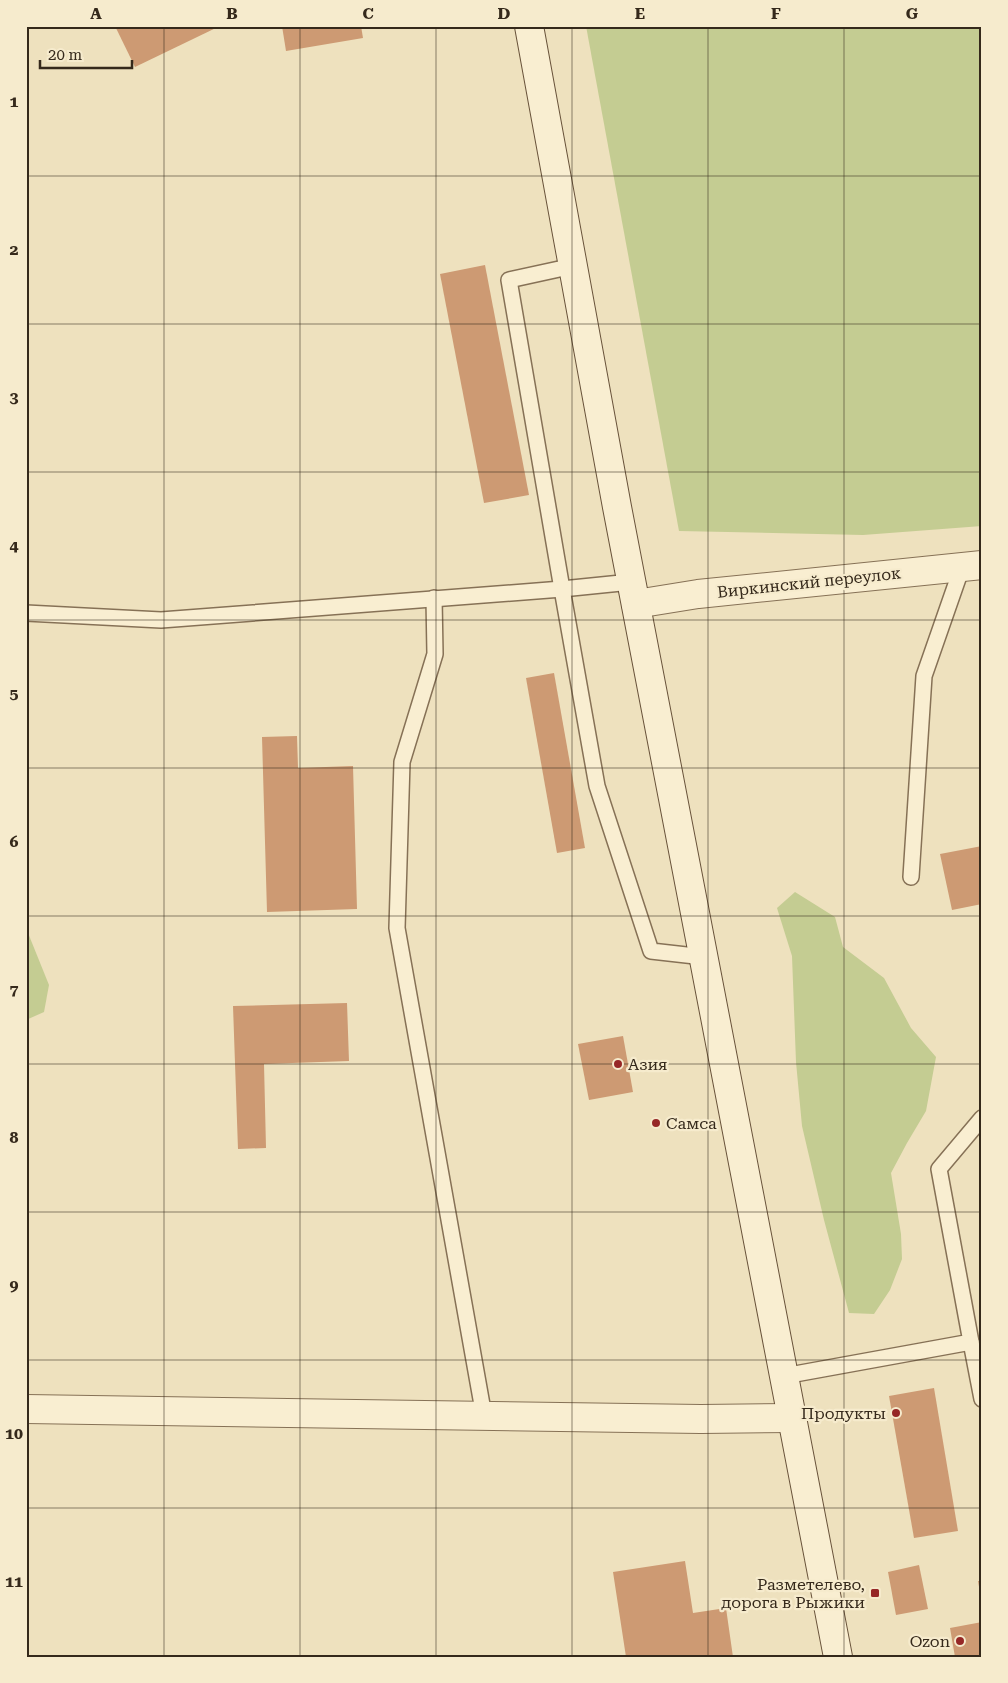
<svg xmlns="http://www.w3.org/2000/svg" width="1008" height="1683" viewBox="0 0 1008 1683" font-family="'Roboto Serif',serif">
<rect width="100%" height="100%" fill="#eee1be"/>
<g fill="#c4cc92">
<path d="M586,26H982V526L863,535L679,531Z"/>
<path d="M795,892L835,917L843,947L884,978L911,1028L936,1057L926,1111L907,1143L891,1173L901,1234L902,1259L890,1290L874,1314L849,1313L824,1220L802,1126L796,1062L792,956L777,908Z"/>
<path d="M26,928L49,985L44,1012L26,1020Z"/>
</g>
<g fill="#cd9a73">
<path d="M115,26H220L135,67Z"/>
<path d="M282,26H361L363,38L286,51Z"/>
<path d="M485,265L529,495L484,503L440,274Z"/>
<path d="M554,673L585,848L557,853L526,678Z"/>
<path d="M297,736L298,768L353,766L357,909L267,912L262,737Z"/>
<path d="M982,846V904L952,910L940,854Z"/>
<path d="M347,1003L349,1061L264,1064L266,1148L238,1149L233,1006Z"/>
<path d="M623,1036L633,1092L589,1100L578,1044Z"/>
<path d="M934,1388L958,1531L914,1538L889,1396Z"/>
<path d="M685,1561L693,1613L726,1608L733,1657H626L613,1572Z"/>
<path d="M919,1565L928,1609L896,1615L888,1572Z"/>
<path d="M978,1581H982V1598H981Z"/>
<path d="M982,1622V1657H955L950,1628Z"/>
</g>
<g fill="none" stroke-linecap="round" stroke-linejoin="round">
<defs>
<g id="lane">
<path d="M573,266L509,280L562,589L597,786L651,951L704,957"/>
<path d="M434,598L435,654L402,762L397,928L484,1416"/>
<path d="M26,613L161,620L562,589L631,582"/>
<path d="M911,877L924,676L962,567"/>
<path d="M971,1342L982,1399"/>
<path d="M784,1376L971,1342L939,1169L982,1118"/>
</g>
<g id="street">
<path d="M636,604L698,594L982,565"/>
<path d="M26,1409L701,1419L792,1418"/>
</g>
<path id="secondary" d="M529,26L617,507L838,1657"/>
</defs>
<use href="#lane" stroke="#867156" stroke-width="18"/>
<use href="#street" stroke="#867156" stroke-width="30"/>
<use href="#secondary" stroke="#68523a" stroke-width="30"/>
<use href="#lane" stroke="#f9eed1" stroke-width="15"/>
<use href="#street" stroke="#f9eed1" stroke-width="28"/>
<use href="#secondary" stroke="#f9eed1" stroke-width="28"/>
</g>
<path fill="none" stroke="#35291b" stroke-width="1" stroke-opacity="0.55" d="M164,26V1657M300,26V1657M436,26V1657M572,26V1657M708,26V1657M844,26V1657M26,176H982M26,324H982M26,472H982M26,620H982M26,768H982M26,916H982M26,1064H982M26,1212H982M26,1360H982M26,1508H982"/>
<g fill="#962726" stroke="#f6ebcd" stroke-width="2">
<circle cx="618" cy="1064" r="5"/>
<circle cx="656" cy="1123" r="5"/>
<circle cx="896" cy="1413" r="5"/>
<rect x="870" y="1588" width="10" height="10" rx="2.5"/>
<circle cx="960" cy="1641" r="5"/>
</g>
<g text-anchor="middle" stroke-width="4.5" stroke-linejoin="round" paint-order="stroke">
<g font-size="16" fill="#35291b" stroke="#f6ebcd">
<text transform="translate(809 582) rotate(-6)" y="6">Виркинский переулок</text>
</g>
<g font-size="16" fill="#35291b" stroke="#f6ebcd" text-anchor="end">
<text x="628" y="1070" text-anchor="start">Азия</text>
<text x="666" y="1129" text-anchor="start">Самса</text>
<text x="886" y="1419">Продукты</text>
<text x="865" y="1590">Разметелево,<tspan x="865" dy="18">дорога в Рыжики</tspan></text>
<text x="950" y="1647">Ozon</text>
</g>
</g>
<rect width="1008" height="1683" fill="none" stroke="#f6ebcd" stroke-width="55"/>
<path d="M40 60v8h92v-8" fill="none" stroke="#35291b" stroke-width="2.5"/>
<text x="48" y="60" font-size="15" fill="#35291b" stroke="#f6ebcd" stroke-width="4" paint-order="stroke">20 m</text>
<rect x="28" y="28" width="952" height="1628" fill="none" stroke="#35291b" stroke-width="2"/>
<g font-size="16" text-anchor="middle" font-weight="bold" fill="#35291b">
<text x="96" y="19">A</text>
<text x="232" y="19">B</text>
<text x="368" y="19">C</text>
<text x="504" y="19">D</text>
<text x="640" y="19">E</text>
<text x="776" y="19">F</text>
<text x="912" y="19">G</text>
<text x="14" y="107">1</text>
<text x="14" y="255">2</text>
<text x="14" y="403">3</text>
<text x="14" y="551">4</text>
<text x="14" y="699">5</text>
<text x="14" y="847">6</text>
<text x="14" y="995">7</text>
<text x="14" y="1143">8</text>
<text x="14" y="1291">9</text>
<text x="14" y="1439">10</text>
<text x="14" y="1587">11</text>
</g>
</svg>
